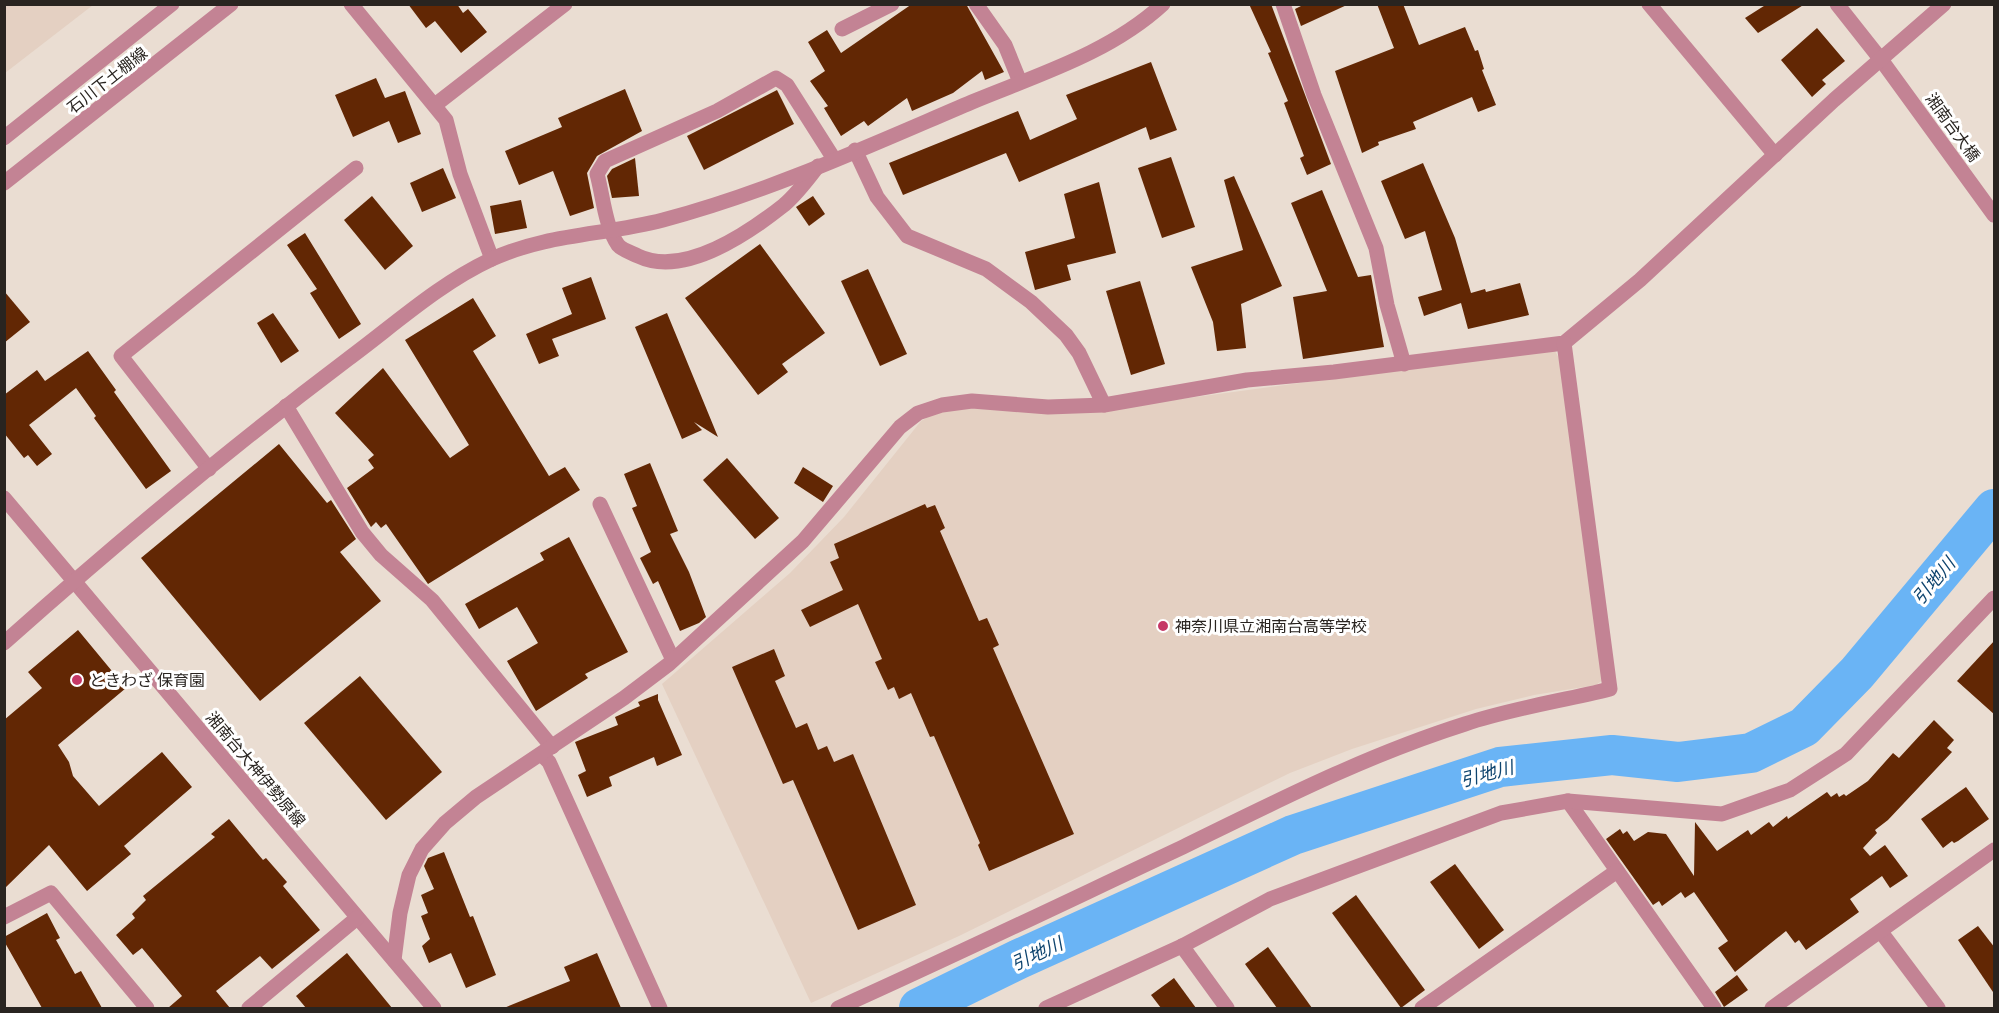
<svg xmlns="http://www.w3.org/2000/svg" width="1999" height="1013" viewBox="0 0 1999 1013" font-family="'Times New Roman','Noto Sans JP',serif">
<rect width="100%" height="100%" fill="#eaddd2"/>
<g fill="#e4d0c2">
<path d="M5,4H93V5L5,73Z"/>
<path d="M1554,349L1561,362L1604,679L1596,685L1534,695L1476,709L1352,749L1290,773L959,936L811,1003L662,684L790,573L844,517L921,421L942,409L1144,404Z"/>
</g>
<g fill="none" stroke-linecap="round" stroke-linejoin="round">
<path stroke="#6ab4f5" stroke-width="40" d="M919,1008L1019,959L1293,835L1500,767L1612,755L1678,762L1751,753L1804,727L1857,673L1994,509"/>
</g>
<g fill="#622704">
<path d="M408,4H457L463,13L468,9L487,32L461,53L435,21L426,28Z"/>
<path d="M912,4H966L1004,72L985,80L982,71L953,93L912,111L907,98L868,126L864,121L841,136L824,108L828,106L810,81L825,71L808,42L827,30L841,53Z"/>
<path d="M1249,4H1271L1331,164L1307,175L1300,158L1304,156L1284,103L1288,101L1268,53L1271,52Z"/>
<path d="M1305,4H1349L1301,26L1295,9Z"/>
<path d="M1377,4H1403L1419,45L1465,27L1475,51L1478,50L1484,69L1482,70L1496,105L1478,112L1472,97L1413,122L1416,129L1378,142L1379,145L1362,153L1335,71L1394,48Z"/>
<path d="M1767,4H1805L1758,33L1745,18Z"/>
<path d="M1817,28L1845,61L1822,80L1826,84L1812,97L1781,60Z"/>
<path d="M1151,62L1177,130L1150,140L1146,127L1019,182L1006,153L903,195L889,163L1018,111L1030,140L1077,119L1066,95Z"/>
<path d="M376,78L385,98L405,91L421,134L398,143L389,121L353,137L335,95Z"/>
<path d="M625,89L642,131L597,156L587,173L594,208L570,216L553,171L519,185L505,151L562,127L558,118Z"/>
<path d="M777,90L794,124L704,170L687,136Z"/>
<path d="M1171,157L1195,227L1162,238L1138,168Z"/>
<path d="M635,158L639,196L612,198L607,176L612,169Z"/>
<path d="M1423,163L1455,238L1471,293L1485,289L1486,292L1520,283L1529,315L1468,329L1461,303L1424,316L1418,297L1442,290L1425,231L1405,239L1381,181Z"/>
<path d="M443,168L456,198L422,212L410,183Z"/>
<path d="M1234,176L1282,286L1241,304L1246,348L1217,351L1213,322L1191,267L1243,250L1224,180Z"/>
<path d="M1099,182L1116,253L1067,265L1071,280L1035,290L1025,252L1075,238L1064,194Z"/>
<path d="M1322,190L1358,277L1371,275L1384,347L1303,359L1293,297L1327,291L1291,203Z"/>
<path d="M372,196L413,246L385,270L344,220Z"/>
<path d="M813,196L825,214L809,226L796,207Z"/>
<path d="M521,200L527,228L495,234L490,206Z"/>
<path d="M305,233L361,324L339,339L310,293L317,289L287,245Z"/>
<path d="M760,244L825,333L782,364L788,372L758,395L685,298Z"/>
<path d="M868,269L907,354L880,366L841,281Z"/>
<path d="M591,277L606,319L552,339L559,356L539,364L526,334L572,314L562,288Z"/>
<path d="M1140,281L1165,364L1131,375L1106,291Z"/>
<path d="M4,291L30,322L4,343Z"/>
<path d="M473,298L496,336L473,351L549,476L565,467L580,490L428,584L386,524L381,528L376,522L371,527L347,488L374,468L368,460L374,455L335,413L383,368L450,458L469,445L405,340Z"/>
<path d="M273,313L299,351L281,363L257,323Z"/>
<path d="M667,313L718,437L694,422L702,430L682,439L635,327Z"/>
<path d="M88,351L116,390L114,392L171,471L146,489L94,418L96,416L76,388L29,425L52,454L37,466L28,455L24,458L4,433V395L37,370L45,381Z"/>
<path d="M279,444L327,503L331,500L356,539L340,552L381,601L260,701L141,558Z"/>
<path d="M727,458L779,518L755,539L703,480Z"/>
<path d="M650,463L678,531L670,534L689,572L706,617L699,623L680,631L658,581L653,584L640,558L651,552L632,508L637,506L624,474Z"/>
<path d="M803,467L833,486L823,502L794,483Z"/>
<path d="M925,504L927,508L935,505L945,528L940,531L979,621L987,618L999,645L993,648L1074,834L989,871L978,845L980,843L934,736L930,737L911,693L899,699L894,687L888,690L875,662L882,659L858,604L810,627L801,610L843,590L830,562L839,558L834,544Z"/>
<path d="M569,537L628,652L585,674L588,678L536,711L507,661L538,643L517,607L479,629L465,604L544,560L540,553Z"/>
<path d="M78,630L126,688L58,745L69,762L73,776L99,806L162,752L192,787L124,846L131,854L87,891L49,845L4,889V720L42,688L28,672Z"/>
<path d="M1995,640V715L1957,681Z"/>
<path d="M774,649L785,676L775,681L796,728L807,723L818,750L827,746L834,762L853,754L916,905L858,930L793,780L783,784L732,667Z"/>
<path d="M360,676L442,772L386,820L304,723Z"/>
<path d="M658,694V700L682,755L657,766L654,757L609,777L612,786L587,797L578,775L586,771L575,742L618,725L615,717L640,706L638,702Z"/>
<path d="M1934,720L1954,740L1947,748L1952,752L1888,820L1875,830L1877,833L1863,848L1870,856L1885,845L1908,876L1890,888L1882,876L1850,899L1859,912L1806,950L1799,940L1795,943L1786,931L1735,972L1718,948L1728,941L1694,892L1685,898L1681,892L1662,906L1659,901L1653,905L1606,839L1620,829L1623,834L1627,831L1634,841L1648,832L1666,834L1694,876L1695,822L1717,851L1748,830L1751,835L1769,822L1773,827L1787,816L1788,819L1827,792L1831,797L1837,793L1839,797L1844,794L1846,796L1868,781L1893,753L1899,758Z"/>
<path d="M1966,787L1989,819L1958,841L1954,843L1952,841L1943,848L1921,819Z"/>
<path d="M229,819L263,860L266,858L287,882L283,886L320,930L272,969L260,956L216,991L230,1008H168L182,996L142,948L133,955L116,935L135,918L132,914L146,900L143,896L215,837L211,834Z"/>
<path d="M444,852L470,917L473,916L496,975L466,988L451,953L429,963L422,946L430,939L421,916L428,913L421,895L434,889L424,866L428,858Z"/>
<path d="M1455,864L1504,930L1479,949L1430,882Z"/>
<path d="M1356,895L1425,990L1401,1008L1332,913Z"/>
<path d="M47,913L60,938L56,940L75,974L81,971L102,1008H42L4,941V937Z"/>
<path d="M1978,926L1995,948V995L1958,940Z"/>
<path d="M1268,947L1312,1008H1277L1245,964Z"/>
<path d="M347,953L392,1008H306L296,996Z"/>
<path d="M597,953L621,1008H504L570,981L564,967Z"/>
<path d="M1737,975L1748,990L1724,1007L1715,992Z"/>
<path d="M1174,978L1196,1008H1161L1151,995Z"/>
</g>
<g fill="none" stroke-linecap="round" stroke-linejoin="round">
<g stroke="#c38394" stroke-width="15">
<path d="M351,4L446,120L460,174L492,259"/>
<path d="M976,4L1005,45L1020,82"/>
<path d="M1283,4L1314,95L1376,248L1387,305L1404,364"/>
<path d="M1649,4L1775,155"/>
<path d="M1837,4L1882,61L1994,215"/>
<path d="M842,29L892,4"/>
<path d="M435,105L565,4"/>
<path d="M4,138L172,4"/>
<path d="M855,150L877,197L907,236L986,269L1031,302L1066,335L1079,353L1104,405"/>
<path d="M818,166C808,179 797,194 784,205C750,232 684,278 638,256C632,253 622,250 618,245C605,226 603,196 597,174L605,161L717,111L776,78L787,85L834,159"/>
<path d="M4,183L231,4"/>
<path d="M286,406L362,532L381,555L432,600L552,747"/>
<path d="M209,469L121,356L356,168"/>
<path d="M4,498L434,1008"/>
<path d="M600,504L673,660"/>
<path d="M4,643C115,544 230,448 348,359C394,325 440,283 492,259C546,234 606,235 663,220C769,192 871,145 972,102C1037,75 1110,53 1163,4"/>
<path d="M541,754L549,762L660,1008"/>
<path d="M1568,801L1714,1008"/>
<path d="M4,917L51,893L147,1008"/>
<path d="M1881,932L1938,1008"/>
<path d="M1182,946L1227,1008"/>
<path d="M394,960L400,913L409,875L422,849L445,823L476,797L624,698L669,664L803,541L900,427L918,413L942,405L972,401L1048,407L1104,405L1247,380L1334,372L1564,343L1640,280L1834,100L1944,4"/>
<path d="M249,1008L357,918"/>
<path d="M838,1008C954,956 1068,901 1183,847C1275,802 1367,755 1465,724C1513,708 1562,701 1610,689L1564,343"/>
<path d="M1046,1008L1182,946L1270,899L1501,813L1568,801L1722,814L1790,790L1846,754L1994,598"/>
<path d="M1422,1008L1617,871"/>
<path d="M1772,1008L1994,850"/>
</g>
</g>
<g fill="#c63866" stroke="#fff" stroke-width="2">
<circle cx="1163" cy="626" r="6"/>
<circle cx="77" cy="680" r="6"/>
</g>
<g text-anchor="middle" stroke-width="6" stroke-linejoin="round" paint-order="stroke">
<g font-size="16" fill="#292420" stroke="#fff">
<text transform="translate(107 80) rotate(-38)" y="6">石川下土棚線</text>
<text transform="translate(1953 127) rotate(54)" y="6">湘南台大橋</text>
<text transform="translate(256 769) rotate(50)" y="6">湘南台大神伊勢原線</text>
</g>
<g font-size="16" fill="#292420" stroke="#fff" text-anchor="start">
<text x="1175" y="632">神奈川県立湘南台高等学校</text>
<text x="89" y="686">ときわざ 保育園</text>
</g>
<g font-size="18" font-style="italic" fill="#0e446e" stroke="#fff">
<text transform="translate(1934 581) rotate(-50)" y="6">引地川</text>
<text transform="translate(1487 774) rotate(-15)" y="6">引地川</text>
<text transform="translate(1037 954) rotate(-25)" y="6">引地川</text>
</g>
</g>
<rect width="1999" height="1013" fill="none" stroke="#292420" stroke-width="12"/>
</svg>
